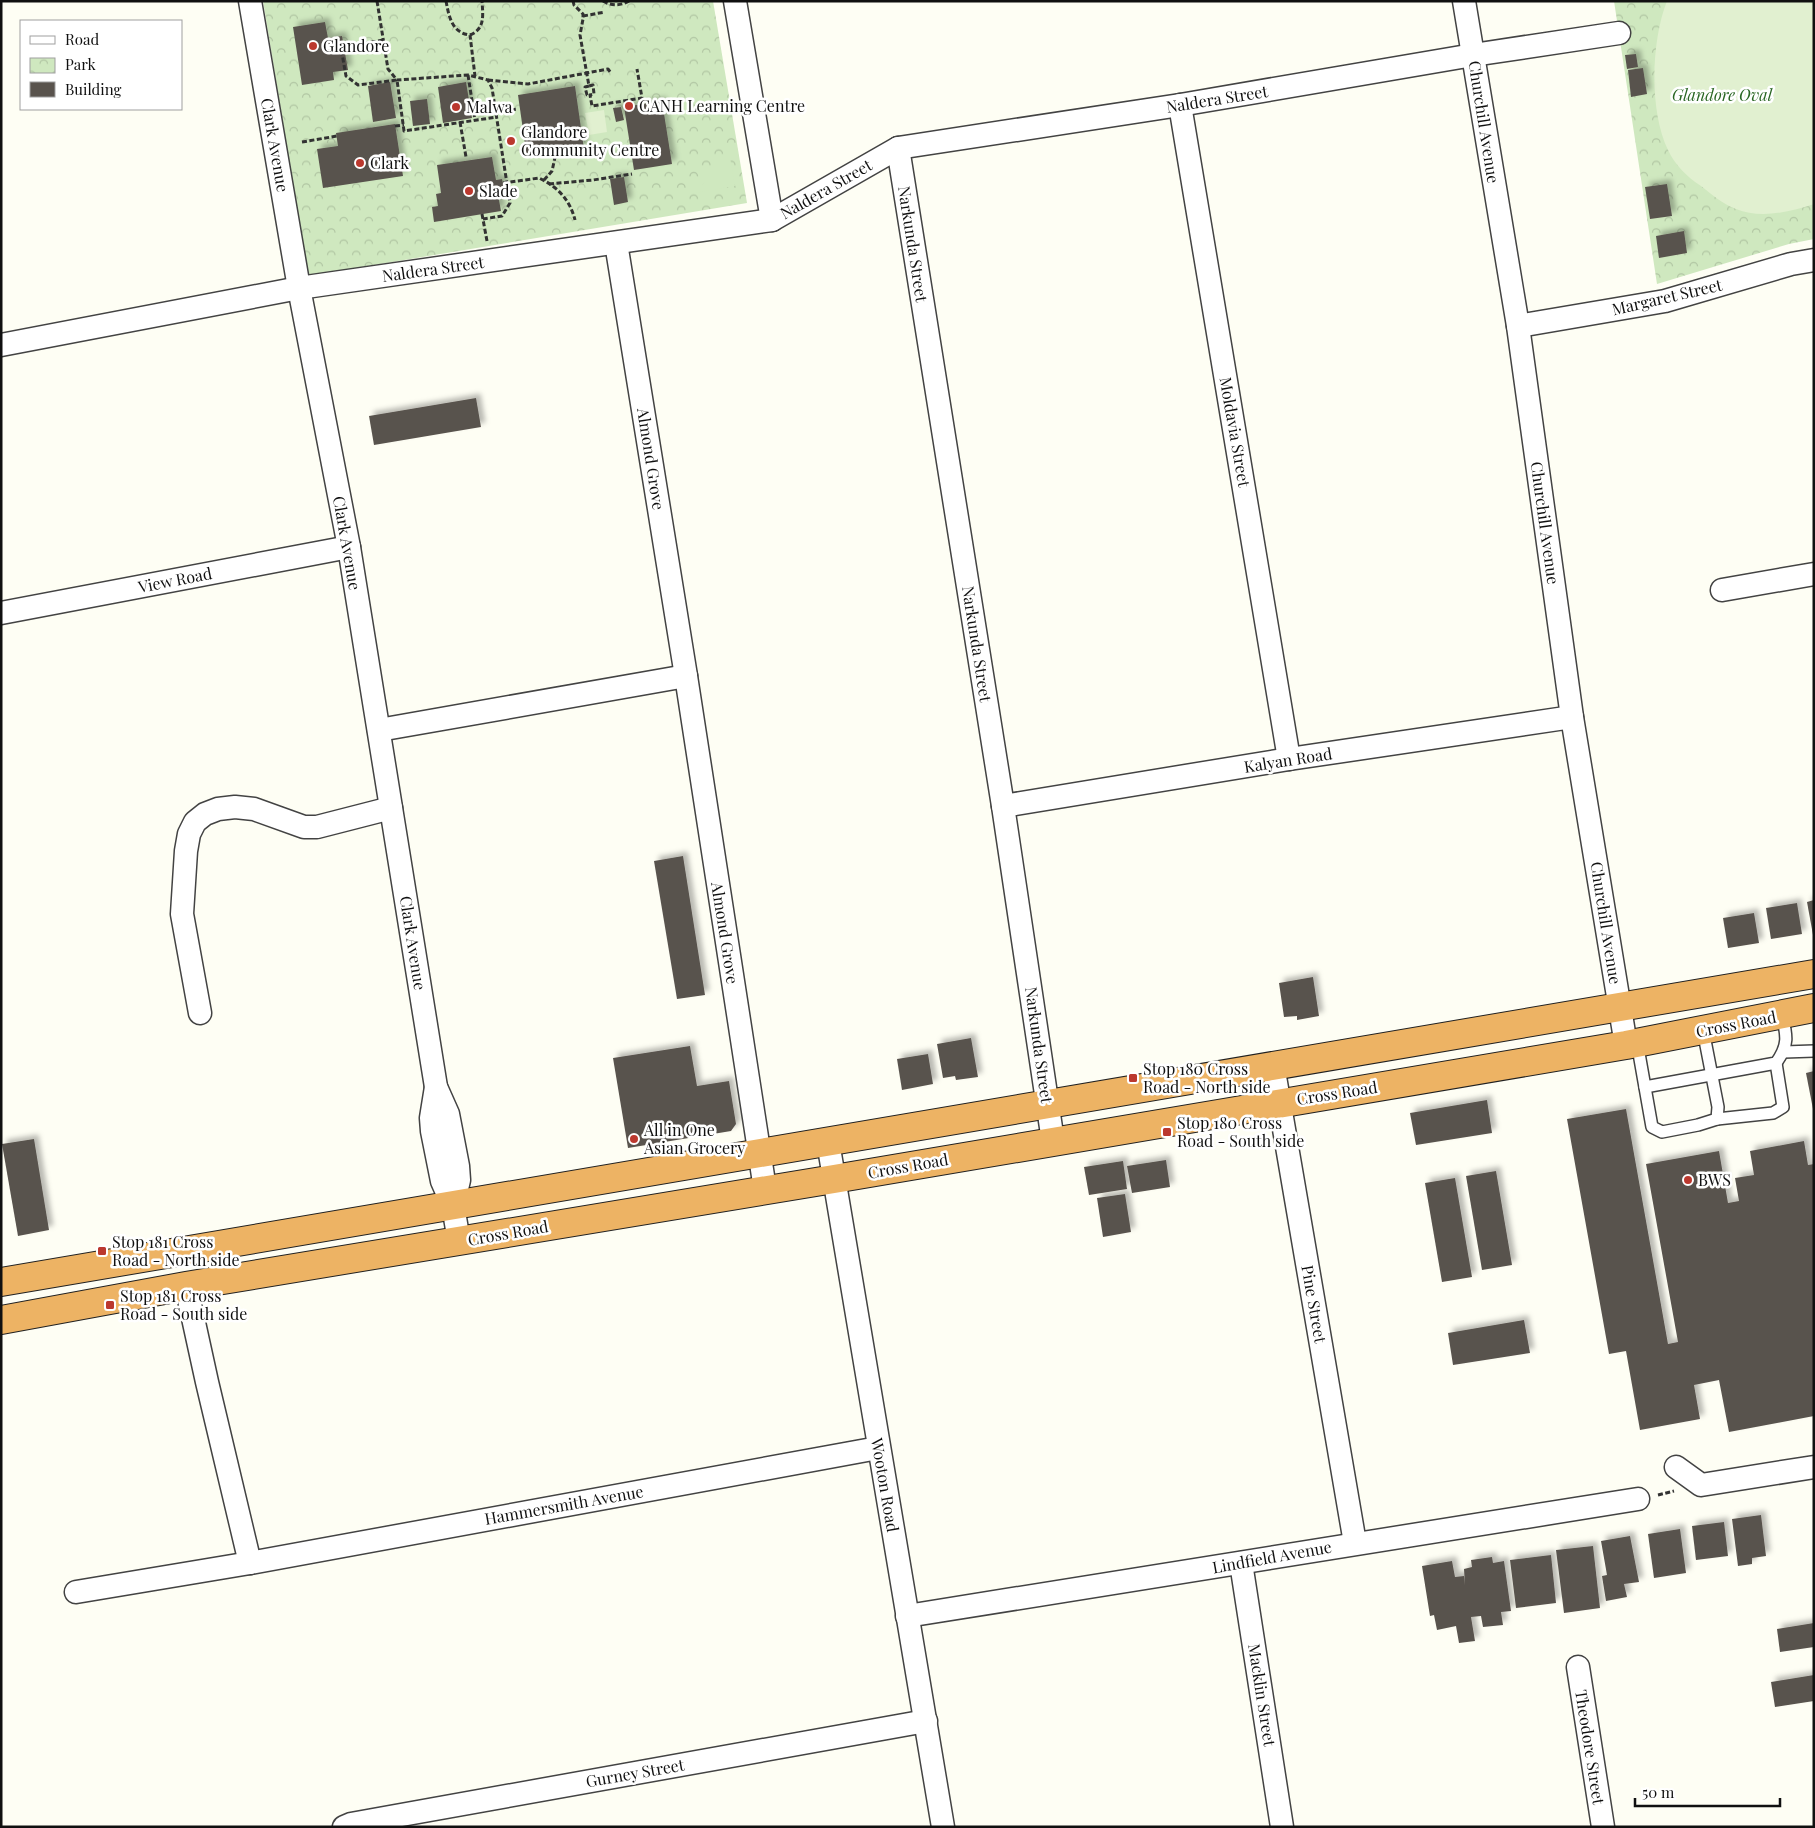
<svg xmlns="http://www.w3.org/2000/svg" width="1815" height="1828" viewBox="0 0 1815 1828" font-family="'Playfair Display',serif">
<defs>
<pattern id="park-crowns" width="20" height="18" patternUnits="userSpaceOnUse" patternTransform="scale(1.25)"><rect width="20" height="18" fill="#cfe8bf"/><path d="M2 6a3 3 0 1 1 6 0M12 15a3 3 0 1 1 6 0" fill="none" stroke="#b1c6a3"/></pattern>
<filter id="shadow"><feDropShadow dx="4.5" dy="-4.5" stdDeviation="2.5" flood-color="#0004"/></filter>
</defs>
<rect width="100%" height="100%" fill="#fefef4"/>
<g fill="url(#park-crowns)">
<path d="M263,1H713L747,203L308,276Z"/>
<path d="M1614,1H1814V239L1789,244L1657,284Z"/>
</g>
<path fill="#cfe8bf" d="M730,157L735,186L694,193Z"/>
<g fill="#e1f0d0">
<path d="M1667,1H1814V204C1790,212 1760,219 1736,209C1723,204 1711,194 1701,186C1687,177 1675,165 1668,150C1649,111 1651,41 1667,1Z"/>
<path d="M604,110L607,132L589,135L585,113Z"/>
</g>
<g fill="#59534d" filter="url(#shadow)">
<path d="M325,22L328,38L342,36L348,70L333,72L334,80L302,85L293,27Z"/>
<path d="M1636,54L1638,67L1627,69L1625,55Z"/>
<path d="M1643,68L1647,94L1631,97L1628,70Z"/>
<path d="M390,82L396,118L373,122L368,86Z"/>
<path d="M466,82L472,118L443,123L438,87Z"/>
<path d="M575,86L584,149L527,158L518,95Z"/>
<path d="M427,99L430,124L413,126L410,101Z"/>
<path d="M662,101L672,164L634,170L624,107Z"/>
<path d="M621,107L624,120L616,122L613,108Z"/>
<path d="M395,124L403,176L323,188L317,149L338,146L336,133Z"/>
<path d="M492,157L496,180L502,179L504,188L497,189L501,211L434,222L432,207L438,206L436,194L441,193L437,165Z"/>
<path d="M624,177L628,202L614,205L610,179Z"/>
<path d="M1667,184L1672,216L1650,219L1645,187Z"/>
<path d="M1684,231L1687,253L1659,258L1656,236Z"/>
<path d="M476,398L481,427L374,445L369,416Z"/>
<path d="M683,856L705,995L677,999L654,861Z"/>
<path d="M1814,900V935H1813L1807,902Z"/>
<path d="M1797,903L1802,934L1771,939L1766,908Z"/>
<path d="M1754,913L1759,943L1728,948L1723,918Z"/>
<path d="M1313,977L1319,1016L1297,1020V1016L1284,1017L1279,983Z"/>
<path d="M971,1038L978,1077L956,1080L955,1076L943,1078L937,1044Z"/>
<path d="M690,1046L697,1086L729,1081L736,1124L731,1131L628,1148L613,1058Z"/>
<path d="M928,1054L933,1084L902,1090L897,1059Z"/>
<path d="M1814,1071V1109H1813L1806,1073Z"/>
<path d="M1487,1100L1492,1133L1416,1145L1410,1113Z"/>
<path d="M1626,1109L1668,1344L1678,1342L1646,1164L1719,1151L1728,1203L1739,1201L1735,1178L1754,1175L1750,1151L1804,1141L1808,1165L1814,1164V1416L1729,1432L1719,1380L1694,1385L1700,1419L1640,1430L1626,1351L1609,1354L1567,1119Z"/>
<path d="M34,1139L49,1230L18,1236L2,1144Z"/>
<path d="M1166,1160L1170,1187L1132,1193L1127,1166Z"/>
<path d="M1123,1161L1127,1189L1089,1195L1084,1167Z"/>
<path d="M1496,1171L1512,1265L1482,1270L1466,1176Z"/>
<path d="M1455,1178L1472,1277L1442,1282L1425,1183Z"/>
<path d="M1125,1194L1131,1232L1103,1237L1097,1198Z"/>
<path d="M1524,1320L1530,1353L1453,1365L1448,1333Z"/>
<path d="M1761,1515L1766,1556L1752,1558V1564L1738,1566L1732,1519Z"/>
<path d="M1724,1522L1728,1556L1696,1560L1692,1526Z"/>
<path d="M1680,1529L1686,1573L1654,1578L1648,1534Z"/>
<path d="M1630,1536L1639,1582L1624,1584L1627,1597L1606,1601L1602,1576L1607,1575L1601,1541Z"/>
<path d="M1593,1546L1600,1608L1564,1613L1556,1550Z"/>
<path d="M1551,1555L1556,1603L1516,1608L1510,1560Z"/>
<path d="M1492,1557L1493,1563L1504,1561L1511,1611L1501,1612L1503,1625L1483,1627L1481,1616L1471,1617L1475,1641L1459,1643L1456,1626L1437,1630L1434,1615L1430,1616L1422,1566L1452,1561L1455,1577L1464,1576L1465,1585L1464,1569L1472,1567L1471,1560Z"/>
<path d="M1814,1623V1647L1780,1652L1777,1629Z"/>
<path d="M1814,1675V1701L1775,1707L1771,1682Z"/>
</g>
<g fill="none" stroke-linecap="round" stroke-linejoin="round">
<defs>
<g id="lane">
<path d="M1637,1042L1652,1127L1662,1132L1698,1125L1717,1119L1718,1107L1703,1030"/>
<path d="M1784,1052L1814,1051"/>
<path d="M1645,1087L1776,1063C1789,1045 1787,1036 1782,1015"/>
<path d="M1717,1119L1773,1113L1783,1107L1776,1063"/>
</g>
<g id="street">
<path d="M250,1L299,288L349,547L436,1087L448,1114L458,1166L459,1180L453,1206"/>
<path d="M735,1L772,220"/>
<path d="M1464,1L1518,326L1572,717L1626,1045"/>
<path d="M1180,105L1289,759"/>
<path d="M898,148L1003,806L1053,1141"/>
<path d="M616,243L686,676L765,1189"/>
<path d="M1518,326L1665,301L1791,264L1814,260"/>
<path d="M1,345L299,288L772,220L898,148L1180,105L1473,55L1619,33"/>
<path d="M1722,590L1814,574"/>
<path d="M1,613L349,547"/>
<path d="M379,730L686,676"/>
<path d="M1003,806L1289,759L1572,717"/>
<path d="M200,1013L182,914L186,851L189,834L195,822L205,814L218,809L235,807L254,809L304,827H317L391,808"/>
<path d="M1273,1065L1355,1543"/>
<path d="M436,1087L431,1118L432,1131L442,1181L453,1206L459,1241"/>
<path d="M828,1142L943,1827"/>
<path d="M186,1286L207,1382L250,1563"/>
<path d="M1676,1467L1701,1485L1814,1467"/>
<path d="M1241,1563L1282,1827"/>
<path d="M76,1592L250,1563L878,1448"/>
<path d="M907,1616L1638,1499"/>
<path d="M1578,1667L1603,1827"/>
<path d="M344,1827L351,1824L926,1721"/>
</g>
<g id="highway">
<path d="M1,1282L1814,974"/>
<path d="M1,1320L186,1286L834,1179L1626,1045L1814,1008"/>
</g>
</defs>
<use href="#lane" stroke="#434343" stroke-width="14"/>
<use href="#street" stroke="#434343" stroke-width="25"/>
<use href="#highway" stroke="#212121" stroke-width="30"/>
<g stroke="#323232" stroke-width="3" stroke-dasharray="5 2.5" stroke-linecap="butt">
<path d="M377,1L388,69L397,80L468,75L488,80L492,88L510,203L502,216L483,219"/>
<path d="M446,1C449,17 452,33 470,35L475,76"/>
<path d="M573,1L574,5L583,14V19L580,35L589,86L593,85L594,94L590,95L592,106L642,98L637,69"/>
<path d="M603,1C611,6 621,6 629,1"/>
<path d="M583,16L605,12"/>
<path d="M470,35C485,29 483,16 482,1"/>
<path d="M383,40L341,48L346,76L358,85L397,80L404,131L497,117"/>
<path d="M468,75L475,120"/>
<path d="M488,80L528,84L608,69L611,73"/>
<path d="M589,86L585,87L587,95H590"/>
<path d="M496,112L518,109"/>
<path d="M460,122L466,157"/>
<path d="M395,126L404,125"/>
<path d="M302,142L337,136"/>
<path d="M544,180L552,171L556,153"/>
<path d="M503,183L539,178C558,187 570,200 575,220"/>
<path d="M549,184L593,180L632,174"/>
<path d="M482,214L487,241"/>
<path d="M1658,1495L1674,1491"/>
</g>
<use href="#lane" stroke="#fff" stroke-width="11"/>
<use href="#street" stroke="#fff" stroke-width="22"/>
<use href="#highway" stroke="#edb364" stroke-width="28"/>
</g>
<g fill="#bb382e" stroke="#fff" stroke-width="2">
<circle cx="313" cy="46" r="5"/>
<circle cx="629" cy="106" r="5"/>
<circle cx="456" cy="107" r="5"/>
<circle cx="511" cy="141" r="5"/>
<circle cx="360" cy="163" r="5"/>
<circle cx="469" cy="191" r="5"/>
<rect x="1128" y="1073" width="10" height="10" rx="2.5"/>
<rect x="1162" y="1127" width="10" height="10" rx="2.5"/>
<circle cx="634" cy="1139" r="5"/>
<circle cx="1688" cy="1180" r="5"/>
<rect x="97" y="1246" width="10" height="10" rx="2.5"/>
<rect x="105" y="1300" width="10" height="10" rx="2.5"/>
</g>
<g text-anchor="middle" stroke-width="5" stroke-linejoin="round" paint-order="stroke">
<g font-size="16" fill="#101010" stroke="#fff" text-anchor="start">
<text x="323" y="52">Glandore</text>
<text x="639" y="112">CANH Learning Centre</text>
<text x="466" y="113">Malwa</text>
<text x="521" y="138">Glandore<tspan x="521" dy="18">Community Centre</tspan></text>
<text x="370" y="169">Clark</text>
<text x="479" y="197">Slade</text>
<text x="1143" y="1075">Stop 180 Cross<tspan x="1143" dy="18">Road - North side</tspan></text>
<text x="1177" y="1129">Stop 180 Cross<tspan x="1177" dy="18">Road - South side</tspan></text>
<text x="644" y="1136">All in One<tspan x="644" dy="18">Asian Grocery</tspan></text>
<text x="1698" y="1186">BWS</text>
<text x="112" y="1248">Stop 181 Cross<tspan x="112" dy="18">Road - North side</tspan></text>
<text x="120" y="1302">Stop 181 Cross<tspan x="120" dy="18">Road - South side</tspan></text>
</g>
<g font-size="16" font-style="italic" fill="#296623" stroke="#fff">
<text x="1722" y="101">Glandore Oval</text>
</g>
<g font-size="16" fill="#101010" stroke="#fff">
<text transform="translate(1217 99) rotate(-9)" y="6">Naldera Street</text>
<text transform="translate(1484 122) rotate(81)" y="6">Churchill Avenue</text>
<text transform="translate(275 145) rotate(80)" y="6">Clark Avenue</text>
<text transform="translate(826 189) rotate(-30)" y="6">Naldera Street</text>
<text transform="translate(913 244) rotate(81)" y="6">Narkunda Street</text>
<text transform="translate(433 269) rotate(-8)" y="6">Naldera Street</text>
<text transform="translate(1667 297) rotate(-13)" y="6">Margaret Street</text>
<text transform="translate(1235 432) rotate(80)" y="6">Moldavia Street</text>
<text transform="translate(651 459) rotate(81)" y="6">Almond Grove</text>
<text transform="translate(1545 523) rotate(82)" y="6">Churchill Avenue</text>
<text transform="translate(347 543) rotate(80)" y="6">Clark Avenue</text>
<text transform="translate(175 580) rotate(-11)" y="6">View Road</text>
<text transform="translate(977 644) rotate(81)" y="6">Narkunda Street</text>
<text transform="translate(1288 760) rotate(-9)" y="6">Kalyan Road</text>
<text transform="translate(1606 923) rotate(81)" y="6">Churchill Avenue</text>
<text transform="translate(725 933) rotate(81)" y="6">Almond Grove</text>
<text transform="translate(413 943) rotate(81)" y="6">Clark Avenue</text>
<text transform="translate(1736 1024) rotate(-11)" y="6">Cross Road</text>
<text transform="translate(1039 1045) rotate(82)" y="6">Narkunda Street</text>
<text transform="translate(1337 1093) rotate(-9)" y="6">Cross Road</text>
<text transform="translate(908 1166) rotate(-10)" y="6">Cross Road</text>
<text transform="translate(508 1233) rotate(-10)" y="6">Cross Road</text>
<text transform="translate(1314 1304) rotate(80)" y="6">Pine Street</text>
<text transform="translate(885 1485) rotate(80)" y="6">Wooton Road</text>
<text transform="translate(564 1505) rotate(-10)" y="6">Hammersmith Avenue</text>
<text transform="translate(1272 1557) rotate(-10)" y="6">Lindfield Avenue</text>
<text transform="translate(1262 1695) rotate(81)" y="6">Macklin Street</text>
<text transform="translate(1590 1747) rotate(81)" y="6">Theodore Street</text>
<text transform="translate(635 1773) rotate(-10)" y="6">Gurney Street</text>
</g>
</g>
<rect width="1815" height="1828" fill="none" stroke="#101010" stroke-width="5"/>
<rect x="20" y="20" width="162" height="90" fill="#ffffff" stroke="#9f9f9f"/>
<rect x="30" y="36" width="25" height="8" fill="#ffffff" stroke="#9f9f9f"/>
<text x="65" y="45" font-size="15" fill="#101010">Road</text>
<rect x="30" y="58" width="25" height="15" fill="url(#park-crowns)" stroke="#9f9f9f"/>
<text x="65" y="70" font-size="15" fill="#101010">Park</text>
<rect x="30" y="82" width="25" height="15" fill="#59534d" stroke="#9f9f9f"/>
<text x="65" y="95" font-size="15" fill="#101010">Building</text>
<path d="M1635 1798v8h145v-8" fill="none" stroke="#101010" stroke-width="2.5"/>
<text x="1642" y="1798" font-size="15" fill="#101010" stroke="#ffffff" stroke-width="4" paint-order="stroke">50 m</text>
</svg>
